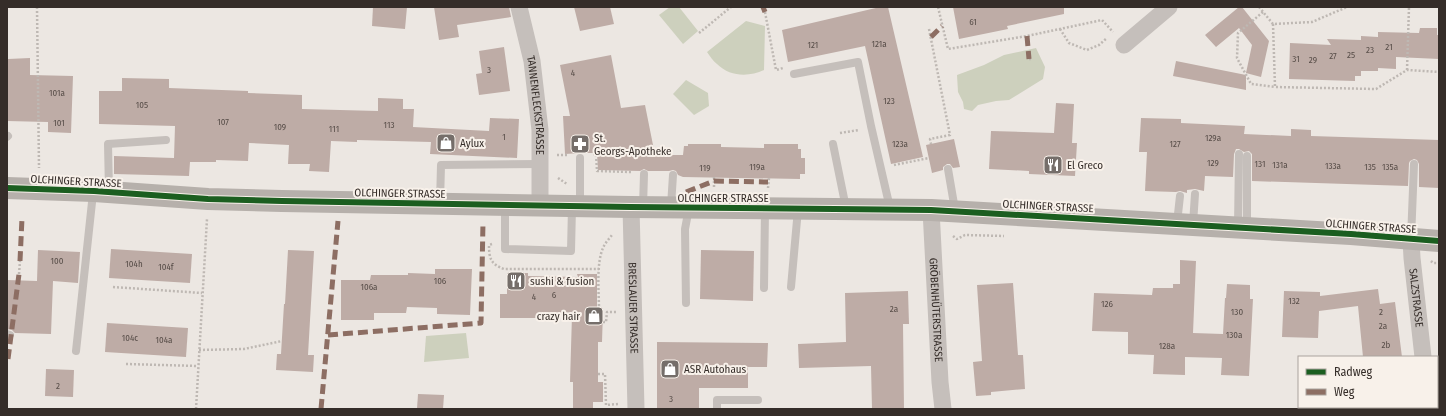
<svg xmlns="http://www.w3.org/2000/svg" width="1446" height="416" viewBox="0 0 1446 416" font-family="'Fira Sans Condensed',sans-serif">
<rect width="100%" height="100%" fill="#ece7e2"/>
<g fill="#cdd0bd">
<path d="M670,7H679L698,31L683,44L659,15Z"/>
<path d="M746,21L765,26L764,70C749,77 730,77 717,64C713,61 710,56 707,52Z"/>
<path d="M1036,48L1045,67L1043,79L1009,100L996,101L978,105L972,111L964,109L963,102L958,92L957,75L984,65L1004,55Z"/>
<path d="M686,80L708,93L709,106L694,115L673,94Z"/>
<path d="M466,333L469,358L424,362L426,336Z"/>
</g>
<g fill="#beaca6">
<path d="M373,7H407L405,29L372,26Z"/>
<path d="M434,7H509L511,17L457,25L459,37L439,40Z"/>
<path d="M574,7H610L614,24L580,31Z"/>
<path d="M880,7H888L923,157L891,164L865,46L788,62L782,30Z"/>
<path d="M953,7H1064V14L1007,26L1008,29L959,39Z"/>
<path d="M1239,7H1242L1269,41L1261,77L1246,73L1252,45L1239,28L1216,47L1205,35Z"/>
<path d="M1420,28H1437V35H1439V59L1396,57V69L1378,68V71H1361V76H1355V81L1289,79L1290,43L1331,45L1327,39L1361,40V36L1378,37V32L1419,33Z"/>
<path d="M504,47L510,91L479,95L476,74L482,73L479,51Z"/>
<path d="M611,55L621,108L645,105L655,155H683L684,146H688V144H721V147L764,148V144H798V149H801V158H805V174H800V179L683,177L678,175L676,171L673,170L669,171H648L644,169L640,171L598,170L597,153H580L565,154L563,116H570L560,65Z"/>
<path d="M30,58V75L73,76L71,133L48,132V122L7,121L8,59Z"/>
<path d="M1176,61L1246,75V90L1173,76Z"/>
<path d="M122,78L169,79V88L248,91V93L302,95V109L378,111V98L403,99V109H414L413,127L489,131L490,118L519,119L517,158L430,154L431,142L357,140V142L331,141L329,172L309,171L310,164H288L289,145L249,143L248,161L216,160V162H190L189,176L114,174V156L174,158L175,126L99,124V91H122Z"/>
<path d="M1056,103L1074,104L1072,143H1077L1075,176L1029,174V171L989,169L991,131L1054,133Z"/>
<path d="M1141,118L1181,119V123L1245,126L1244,134L1291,136V129L1311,130V136L1439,140V188L1419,187V164L1417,160L1414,159L1410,161L1409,163L1408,186L1252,181V154L1249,151L1244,152L1239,149H1236L1234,154L1233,177L1205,176L1204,191L1195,189L1187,190V193L1180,191L1176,192L1145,191L1147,152H1139Z"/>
<path d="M954,139L960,167L953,168L950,164H947L943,167V170L932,173L926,145Z"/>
<path d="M111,249L192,254L190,283L109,278Z"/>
<path d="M38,250L80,252L78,283L53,281L51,334L15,333L12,330L7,329V280L37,281Z"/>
<path d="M288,250L314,251L308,355H314L313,372L276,370L277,354H281L284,304H285Z"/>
<path d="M701,250L754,251L753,301L700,299Z"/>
<path d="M1180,260L1196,261L1193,333L1223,334L1225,298H1226L1227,284L1250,285V299H1253L1249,376L1221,375L1222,358L1185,357V375L1153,374L1154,355L1128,354V332L1092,331L1094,293L1152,295L1153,288H1173V284H1180Z"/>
<path d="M435,269H472L470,315L437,314V308L407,307L406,313H374V320H341V280H370L371,275H408V273L435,274Z"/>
<path d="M507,273H528V276L578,277L577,274H597V310H603L602,342H598V382H603V402H593V409H573V382H570L572,315H539V318H500V294H507Z"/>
<path d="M1013,283L1018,355H1023L1025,389L991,392V395L976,396L973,362L982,361L977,285Z"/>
<path d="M1378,289L1380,304L1395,302L1402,357H1363L1358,306L1319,311L1318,338L1282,337L1284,291L1320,292V296Z"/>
<path d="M908,291L909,324H903L904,409H872L871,366L799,368L798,344L846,342L845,293Z"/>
<path d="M107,323L188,328L186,357L105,352Z"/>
<path d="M657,342L768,343L767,367H748V388H699V409H657Z"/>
<path d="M46,369L74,370L73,397L45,396Z"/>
<path d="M418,394L444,395L443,409H417Z"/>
</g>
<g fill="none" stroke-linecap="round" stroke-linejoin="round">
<g stroke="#beb8b3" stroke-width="2.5" stroke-dasharray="2 2" stroke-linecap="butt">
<path d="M37,7L39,168"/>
<path d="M938,7L948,49L1027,36L1102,20L1113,32"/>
<path d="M1259,7L1273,24L1312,22L1347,7"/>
<path d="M765,12L776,70L783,68"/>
<path d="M1263,12L1238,33L1237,58L1251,84L1275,87"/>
<path d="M1273,24L1275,87L1376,89L1407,70L1439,72"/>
<path d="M929,29L950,135L930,139L931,144"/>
<path d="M1060,29L1069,43L1087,50L1099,45L1107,38"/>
<path d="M699,33L731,7"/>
<path d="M1029,59H1033"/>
<path d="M1407,70L1409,7"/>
<path d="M840,133L859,130"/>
<path d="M593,154H596L597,171L631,172"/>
<path d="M557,155H568"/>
<path d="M894,165L929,158"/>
<path d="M714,177V189"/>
<path d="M558,178L567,184"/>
<path d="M768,188L769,178"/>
<path d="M953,236L957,239L965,235L1004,236"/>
<path d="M492,244L489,245C489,259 491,264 504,269H599"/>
<path d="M1431,261L1433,263H1439"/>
<path d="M19,274L20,261"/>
<path d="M113,287L202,293"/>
<path d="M599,310C599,292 596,264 603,248C605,243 609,239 612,235"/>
<path d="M603,322H606L607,312H617"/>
<path d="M199,350L244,349L282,341"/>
<path d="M126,364L198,366"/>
<path d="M598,374H605L606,405L618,404"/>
<path d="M196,409L207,219"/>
</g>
<g stroke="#c5bfbb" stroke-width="8">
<path d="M794,74L858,62L871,126L890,208"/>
<path d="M7,137L8,136"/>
<path d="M833,144L846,208"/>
<path d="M580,158V205"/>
<path d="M948,169L955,210"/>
<path d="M109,191L108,144L166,140"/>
<path d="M440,203L441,165L540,164"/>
<path d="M505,205V249L571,251L572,207"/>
<path d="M671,206L673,175"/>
<path d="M643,207L644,174"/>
<path d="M1177,223L1180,196"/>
<path d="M1193,224L1195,194"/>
<path d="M1238,227L1239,154"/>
<path d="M1247,228V156"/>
<path d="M1411,239L1414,164"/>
<path d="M791,287L798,209"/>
<path d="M764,288L765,209"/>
<path d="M686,303L685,229L689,208"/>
<path d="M7,334L10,335"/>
<path d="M76,351L93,193"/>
<path d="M717,409V400H758"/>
</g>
<g stroke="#c5bfbb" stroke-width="17">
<path id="s1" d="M519,7L532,61L540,130V205"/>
<path d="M1124,45L1169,7"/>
<path id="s2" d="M631,207L636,409"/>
<path id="s3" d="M931,210L940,382L943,409"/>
<path id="s4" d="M1411,239L1412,258L1423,357"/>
<path d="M1429,407V409"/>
</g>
<path stroke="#b6b0ab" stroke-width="22" d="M7,188L94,191L208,199L282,201L631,207L931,210L1351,234L1439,241"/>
<g stroke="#8d6e63" stroke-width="5" stroke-dasharray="10 5" stroke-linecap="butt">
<path d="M763,7L765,12"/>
<path d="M1027,36L1029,59"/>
<path d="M931,37L942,26"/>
<path d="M686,192L714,181L768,182"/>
<path d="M20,261L22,218"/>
<path d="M328,335L481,323L483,222"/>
<path d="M8,359L19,274"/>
<path d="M321,409L338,221"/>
</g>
<defs>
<path id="cycleway" d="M7,188L94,191L208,199L282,201L631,207L931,210L1351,234L1439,241"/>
</defs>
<use href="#cycleway" stroke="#f8f1ea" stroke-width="8"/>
<use href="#cycleway" stroke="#1b5e20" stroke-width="6"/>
</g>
<defs>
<symbol id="shop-square" viewBox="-11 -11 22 22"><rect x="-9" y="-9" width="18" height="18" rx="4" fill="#756e6a" stroke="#f8f1ea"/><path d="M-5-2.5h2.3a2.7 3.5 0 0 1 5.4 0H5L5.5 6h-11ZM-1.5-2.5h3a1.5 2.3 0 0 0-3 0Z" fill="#fff"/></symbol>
<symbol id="pharmacy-square" viewBox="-11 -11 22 22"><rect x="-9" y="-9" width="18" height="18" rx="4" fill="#756e6a" stroke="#f8f1ea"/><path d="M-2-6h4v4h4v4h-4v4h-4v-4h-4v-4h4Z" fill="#fff"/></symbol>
<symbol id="restaurant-square" viewBox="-11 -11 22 22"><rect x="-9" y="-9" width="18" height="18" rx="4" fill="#756e6a" stroke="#f8f1ea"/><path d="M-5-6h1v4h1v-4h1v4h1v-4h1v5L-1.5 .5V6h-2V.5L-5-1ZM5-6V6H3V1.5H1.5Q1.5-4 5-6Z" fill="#fff"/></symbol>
</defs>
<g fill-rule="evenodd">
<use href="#shop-square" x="435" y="132" width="22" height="22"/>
<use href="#pharmacy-square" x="569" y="133" width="22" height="22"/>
<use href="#restaurant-square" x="1042" y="154" width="22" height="22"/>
<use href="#restaurant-square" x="505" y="270" width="22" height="22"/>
<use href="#shop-square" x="583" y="305" width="22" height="22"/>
<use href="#shop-square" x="659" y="358" width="22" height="22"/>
</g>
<g text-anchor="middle" stroke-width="4" stroke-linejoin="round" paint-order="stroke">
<g font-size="9" fill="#574d48">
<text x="973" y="25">61</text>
<text x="879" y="47">121a</text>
<text x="813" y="48">121</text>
<text x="1389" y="50">21</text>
<text x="1370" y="53">23</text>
<text x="1351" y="58">25</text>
<text x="1333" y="59">27</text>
<text x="1296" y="62">31</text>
<text x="1313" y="63">29</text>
<text x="489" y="73">3</text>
<text x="573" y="76">4</text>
<text x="57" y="96">101a</text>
<text x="889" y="104">123</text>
<text x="142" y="108">105</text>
<text x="223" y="125">107</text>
<text x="59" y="126">101</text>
<text x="389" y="128">113</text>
<text x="280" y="130">109</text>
<text x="334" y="132">111</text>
<text x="504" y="140">1</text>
<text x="1213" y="141">129a</text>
<text x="900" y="147">123a</text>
<text x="1175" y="147">127</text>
<text x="1213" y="166">129</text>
<text x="1260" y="167">131</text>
<text x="1280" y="168">131a</text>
<text x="1333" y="169">133a</text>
<text x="757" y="170">119a</text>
<text x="1370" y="170">135</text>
<text x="1390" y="170">135a</text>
<text x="705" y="171">119</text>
<text x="57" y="264">100</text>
<text x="134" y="267">104h</text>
<text x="166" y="270">104f</text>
<text x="440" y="284">106</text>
<text x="369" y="290">106a</text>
<text x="554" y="298">6</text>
<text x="534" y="300">4</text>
<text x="1294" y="304">132</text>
<text x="1107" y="307">126</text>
<text x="894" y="312">2a</text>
<text x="1237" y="315">130</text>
<text x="1381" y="315">2</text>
<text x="1383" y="329">2a</text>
<text x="1234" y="338">130a</text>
<text x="130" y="341">104c</text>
<text x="164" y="343">104a</text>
<text x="1386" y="348">2b</text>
<text x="1167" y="349">128a</text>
<text x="58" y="389">2</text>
<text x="671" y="402">3</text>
</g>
<g font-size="11" fill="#352d29" stroke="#f8f1ea">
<text dy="4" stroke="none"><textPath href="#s1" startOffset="100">TANNENFLECKSTRASSE</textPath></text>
<text transform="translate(76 181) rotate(3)" y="4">OLCHINGER STRASSE</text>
<text transform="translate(400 193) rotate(1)" y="4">OLCHINGER STRASSE</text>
<text x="723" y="202">OLCHINGER STRASSE</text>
<text transform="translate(1048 206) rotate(3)" y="4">OLCHINGER STRASSE</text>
<text transform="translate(1371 226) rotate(4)" y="4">OLCHINGER STRASSE</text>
<text dy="4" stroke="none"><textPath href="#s4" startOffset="59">SALZSTRASSE</textPath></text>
<text dy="4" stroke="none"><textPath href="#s2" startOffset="101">BRESLAUER STRASSE</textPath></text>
<text dy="4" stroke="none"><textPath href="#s3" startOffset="100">GRÖBENHÜTERSTRASSE</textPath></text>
</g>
<g font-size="11" fill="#352d29" stroke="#f8f1ea" text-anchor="start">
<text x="594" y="142">St.<tspan x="594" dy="13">Georgs-Apotheke</tspan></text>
<text x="460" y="147">Aylux</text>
<text x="1067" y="169">El Greco</text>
<text x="530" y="285">sushi &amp; fusion</text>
<text x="580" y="320" text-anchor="end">crazy hair</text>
<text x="684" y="373">ASR Autohaus</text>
</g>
</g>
<rect width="1446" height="416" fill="none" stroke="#352d29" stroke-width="16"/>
<rect x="1298" y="356" width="140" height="52" fill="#f8f1ea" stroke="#aaa39d"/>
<rect x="1306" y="369" width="20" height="6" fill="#1b5e20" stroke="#aaa39d"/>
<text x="1334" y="376" font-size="12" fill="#352d29">Radweg</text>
<rect x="1306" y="389" width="20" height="6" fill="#8d6e63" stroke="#aaa39d"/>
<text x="1334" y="396" font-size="12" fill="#352d29">Weg</text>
</svg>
